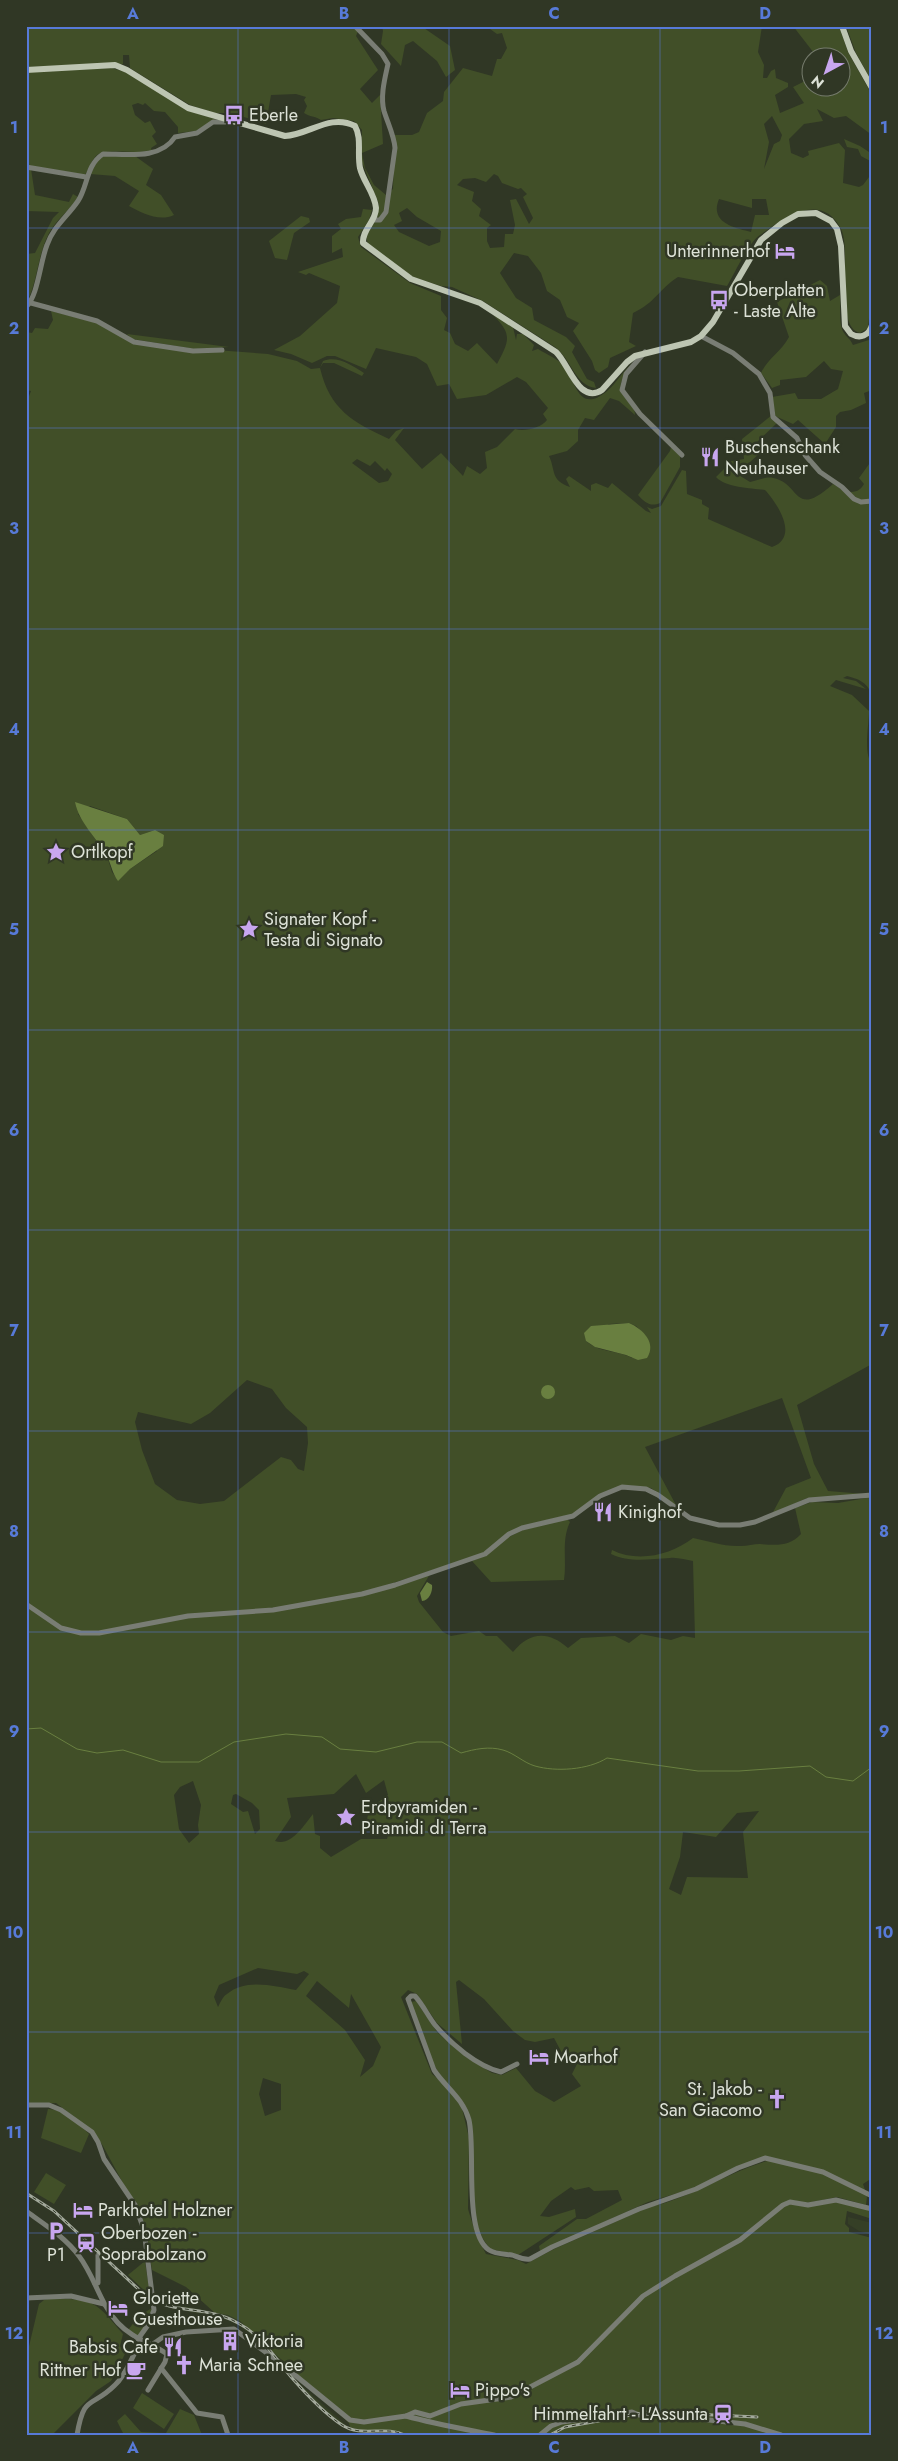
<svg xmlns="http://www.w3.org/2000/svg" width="898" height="2461" viewBox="0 0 898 2461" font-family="Jost,sans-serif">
<rect width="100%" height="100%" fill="#303725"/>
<g fill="#353f26">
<path d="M848,2217L872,2223V2235L859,2231L848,2224Z"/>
<path d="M102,2254L144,2293L155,2300L228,2315L240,2321L278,2354L282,2362L240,2326L227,2320L167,2307L148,2299L100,2256Z"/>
<path d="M283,2369L347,2426L345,2428L332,2418Z"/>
<path d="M350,2427L355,2429H394L408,2435L391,2432L360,2433L350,2431Z"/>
</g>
<g fill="#414f28" fill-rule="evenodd">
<path d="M26,26H352L358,31L356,36L378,70L360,89L372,103L380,95L383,144L362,153L365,168L374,185L386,195L393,189L395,135H412L419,132L427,113L443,101L444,92L463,68L492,76L497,59H501L507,48L502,33L497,34L486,26H762L758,52L764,65L763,78H767L771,71L775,69L776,78L788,83V87L775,95L780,113L804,103L793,87L805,81L810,88H840V58L817,57L793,26H839L848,52L872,95V135L846,116L834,118L817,109L823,121L804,124L789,139L791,153L803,158L809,155L808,151L839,143L845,150L843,183L859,187L863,185L872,173V290L868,328L860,333C834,328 852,249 841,229C821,190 783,219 760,235C748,243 735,273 727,286L678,277C659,289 655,303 633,313L629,342L636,346L610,358L608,367L599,373L595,370L592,361L573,331L579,323L567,317L560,300L547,291L541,273L528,256L514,253L500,273L516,298L532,308L534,320L566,337L575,346L572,352L587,379L594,382L596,388C575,386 572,360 555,347L483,301L452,287L441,286L413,277L368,244L366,237L377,218L379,204L361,160L362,130L354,121L333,118L321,120C315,116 310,117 304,113L307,106L304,100L306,97L296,94L271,95L266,124L231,113H215L190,105L130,68L129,55H123V64L26,67ZM772,116L782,135L780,141L774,144L764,169L769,142L764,124ZM494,174L498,176L502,183L518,189L521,188L527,194L523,197L533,218L529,224L516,199L510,200L515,225L513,234H505L504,247L490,248L487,241V228L491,225L479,216L481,209L472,201L474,192L457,185L463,179L475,178L486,182ZM719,199L752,208V199H766L769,215H755L751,232C735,228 709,223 719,199ZM407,208L417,217L441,231L440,242L429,246L399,232L394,225L402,221L399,213Z"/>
<path d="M382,26H421L450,46L455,70L446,77L437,61L413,41L405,45L401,66L381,44L383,31Z"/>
<path d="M846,26H870L872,28V82L856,53Z"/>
<path d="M112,68L128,73L186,110L216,119L196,131L178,133V127L165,112L154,111L145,103L143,105L138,103L132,105L135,115L145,123L150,121L156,132L152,136L157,144L151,148L152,151C139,154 106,148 97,155C92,159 89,169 85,175L26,165V72Z"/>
<path d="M844,139L860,146L869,152L872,150V162L861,156L858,149L847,147Z"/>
<path d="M104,156H135L153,169L146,185L161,195L174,215C159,222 142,213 129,206L139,191L115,176L90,174L99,159Z"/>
<path d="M26,168L31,169L35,195L69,202L73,194L78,197C70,210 56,220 49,233C37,256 38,282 26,304V254L35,253L53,218L59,212L26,211Z"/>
<path d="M363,209L372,210L369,220L358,237L361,247L410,283L441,296V310L447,318L444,330L450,333L455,344L468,351L477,343L497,364C510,340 512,334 493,315L513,327L516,340L517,334H523L534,345L532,351L538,349C546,354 558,359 564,366C576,381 578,414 606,392C617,383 623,370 635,361C603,399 635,388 635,415L619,401L610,398L594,420L585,418L578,430V441L567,451L549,456C556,471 550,480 570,487L566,479L569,476L591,491V485L596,483L608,488L612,483L646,511L651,513L647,507L652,509L661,506L682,470L686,471L687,494L702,500V504L709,508L708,519L772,547C800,537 777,503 765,490C751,488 726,488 716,477L727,466L726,462L744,459L742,439L772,415L777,423L756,443L761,452L737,474L750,482C756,481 767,476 773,478C801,483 793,520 833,484C850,493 849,504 872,502V694C866,682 859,679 847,676L843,678L856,681L866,689L836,680L830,686L852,695L869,711C869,725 863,755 872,763V1364L797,1405L814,1464L828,1491L865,1494L836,1498H807L772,1514L786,1488L811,1478L782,1398L645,1447L677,1507L651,1488L624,1485L573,1514L526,1525L485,1553L362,1593L274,1609L188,1616L114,1630L81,1632L61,1627L26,1603V404L31,391L26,390V332L32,333L35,328L48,329L53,320L51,311L97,323L134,344L268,354L297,361L311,369L320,368L323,361C337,355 353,366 364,373L362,376L334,363H323L320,368C330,410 353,422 389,439L396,431L404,428L395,440L422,469L441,453L463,476L467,466L480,474L487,468L485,452L497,447L515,429C524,432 541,428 547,420L543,414L548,408L526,382L517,377L486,395L457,399L449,384L437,386L427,364L416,357L376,348L366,369L335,356H327L312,363L291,354L274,350L300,336L337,303L340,286L309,273L306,275L298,272L343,257L342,248L332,253V236L341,229L338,224L346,219L361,217ZM357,459L370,466L375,461L385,471L387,468L392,474L388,481L379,483L352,463ZM90,806L127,819L140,835L155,830L157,851L130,869L118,880L112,872L107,856L78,814ZM629,1323L636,1326L646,1336L632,1358C618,1350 599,1353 586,1341L609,1324ZM247,1380L272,1389L286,1408L307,1427L308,1443L304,1471L298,1469L291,1460L281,1457L224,1501L200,1504L177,1500L155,1484L142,1450L135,1422L138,1412L191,1424L210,1413Z"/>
<path d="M301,216L309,218L310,222L294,233L287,260L275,258L269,241Z"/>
<path d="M820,280L827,286L830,301L840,295C841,306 838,324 844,333C849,340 849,337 853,345L872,339V390L864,393L866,403L851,410L840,412L836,416V427L825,444L798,420L793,424L775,416L772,397L795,393L798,399H821L838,389L843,371L831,369L824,361L806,377L780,380V385L772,388L761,373C768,358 781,352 789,337L777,302Z"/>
<path d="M127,334L229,347L195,349L132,339Z"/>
<path d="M671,447L680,456V467L660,503C651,507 645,503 638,495L670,451Z"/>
<path d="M872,460V499L861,501L848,492C856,492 860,491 864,484L859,478Z"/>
<path d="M872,1497V2178L863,2184L867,2196L866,2205L837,2197L807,2203L791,2200L793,2204L808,2206L836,2201L853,2204L872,2212V2219L847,2211L845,2224L849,2228V2232L872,2238V2435H408C388,2425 369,2435 350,2427L349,2423L240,2321L228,2315L215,2313L186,2287L152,2270L145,2224L103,2146L94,2132L56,2103L26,2104V1605L61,1628L81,1634H99L189,1617L274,1610L363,1595L430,1574L417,1596L419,1602L443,1632L451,1636L479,1631L486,1636H497L513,1652C530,1631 549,1631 568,1648L581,1638L615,1636L629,1643L641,1634L671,1640L683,1636L695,1638L693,1561C686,1560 677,1557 670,1558C650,1559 629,1563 611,1554L612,1550C638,1563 671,1555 693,1538C709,1541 724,1547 741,1546C747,1546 754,1544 760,1544C776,1545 789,1547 801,1534L795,1508L812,1502L838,1503ZM356,1774L366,1793L384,1780L388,1795L369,1809L366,1825L389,1832L387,1839H361L331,1857L320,1848V1836L315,1834L313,1814C304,1825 291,1847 275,1841L291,1817L287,1798L334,1794ZM193,1781L201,1805L198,1825L199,1834L189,1843L179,1829L174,1795L180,1787ZM236,1794L252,1803L259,1810L260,1829L255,1834L248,1811L243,1812L231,1804L233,1795ZM759,1811L743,1832L748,1878L687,1877L681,1895L669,1889L680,1857L683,1832L716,1837L737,1813ZM258,1968L297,1974L304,1971L309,1974L296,1990C274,1986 246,1978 227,1994C223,1996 220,2003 218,2007L214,1997L219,1985ZM459,1980L484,1999L513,2031L525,2040L535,2042L554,2038L563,2055L568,2054L579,2060L572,2074L581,2086L554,2102L535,2091L516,2068L502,2075L492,2073L466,2057L437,2032L416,2001L411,2002C417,2024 425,2050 437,2070C448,2088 465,2097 470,2120C479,2158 462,2220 491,2249L518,2255L576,2217L575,2209L549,2217L540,2216L551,2201L571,2187L575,2190L589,2187L594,2191L618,2190L622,2200L586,2219H577L539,2246L540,2251L648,2202L691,2189L737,2167L766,2156L767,2161C726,2173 691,2198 649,2207L554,2249L526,2264L518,2260L486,2254L476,2235L468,2209L469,2138L461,2104L452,2091L432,2074L401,1997L408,1990L417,1994L437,2023L462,2044L456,1982ZM317,1981L349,2008L351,1994L381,2047L373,2066L360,2077L365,2060L345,2030L306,1996ZM263,2078L281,2084V2110L265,2116L259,2094Z"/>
<path d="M567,1519L570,1522C561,1541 567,1560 564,1580L491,1582L472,1561L487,1555L505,1539L523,1530Z"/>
<path d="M48,2109C63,2109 79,2124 89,2134L81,2153L41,2138Z"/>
<path d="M46,2173L66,2185L54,2204L34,2192Z"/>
<path d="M145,2261L150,2296L128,2275Z"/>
<path d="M51,2298C96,2300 95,2301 123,2334L120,2346L125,2354L111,2381L96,2391L52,2435H26V2359L39,2304L44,2300Z"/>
<path d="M152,2308L148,2325L138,2337L128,2330L139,2316Z"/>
<path d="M142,2393L174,2414L164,2429L133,2408Z"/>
<path d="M180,2409L194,2415L202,2435H124L117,2421L125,2414L141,2432L166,2433Z"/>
</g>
<g fill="#697f40">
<path d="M75,802L127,819L140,835L155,830L164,835L163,846L130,869L118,881C112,873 111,864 107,856C97,838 79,823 75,802Z"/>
<path d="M629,1323C643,1329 657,1343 647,1358L638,1360L626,1355L595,1347L586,1341L584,1333L591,1326Z"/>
<circle cx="548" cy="1392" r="7"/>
<path d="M427,1582L432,1585C433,1591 429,1601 422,1601L420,1593Z"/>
</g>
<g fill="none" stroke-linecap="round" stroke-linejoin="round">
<path stroke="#697f40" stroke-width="1" d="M26,1729L41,1728L77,1749L97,1753L123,1750L161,1762H199L234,1742L286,1734L322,1737L340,1749L376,1752L417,1742H442L461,1753C475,1749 489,1746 503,1750C514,1753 524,1763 535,1766C556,1772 588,1770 607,1758L698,1771H739L810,1766L826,1777L853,1781L872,1767"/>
<g stroke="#797d74" stroke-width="5">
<path d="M355,26L382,54L388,64C385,78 380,96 384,111C388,124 394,135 395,148L386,212L380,220H372"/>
<path d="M26,167L86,177"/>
<path d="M31,303L97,321L134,342L193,351L222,350"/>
<path d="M26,307C38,296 40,262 47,245C53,227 67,217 78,201C88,186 86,165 103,154C127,154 160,160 175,137L197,133L213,122H236"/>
<path d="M701,336L733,353L759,374L770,393L773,417L797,438L805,455L820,472L842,487L854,499L861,502L872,501"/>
<path d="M645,352L626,374L622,390L640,414L682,455"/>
<path d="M26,1604L61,1628L81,1633H99L188,1616L273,1610L362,1594L395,1585L485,1554L509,1534L522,1528L573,1516L600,1496L622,1487L646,1489L658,1495L690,1518L719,1525H740L755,1522L809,1500L872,1495"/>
<path d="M517,2064L501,2072C477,2066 451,2044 435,2025C428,2016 423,2005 415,1996H411L408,1999L434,2070C446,2088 463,2098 469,2120C476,2149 463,2233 489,2250C495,2254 505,2254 512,2255C518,2257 523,2260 530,2259L552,2247L639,2209L696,2189L738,2168L765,2158L823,2172L872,2196"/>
<path d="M26,2105H49L61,2110L92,2132L98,2142L104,2159L135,2205L144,2230L154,2310L148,2325L138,2339"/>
<path d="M26,2211C44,2224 66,2238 79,2256C95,2277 100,2304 118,2323C133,2339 150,2342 167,2354L165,2362L148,2390"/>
<path d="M95,2284L98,2283V2255"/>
<path d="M26,2298L71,2296L104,2304"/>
<path d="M153,2344L163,2337L186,2332L234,2329L279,2362L350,2420L364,2422L406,2416L415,2412L430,2416L461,2404L511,2397L578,2362L643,2296L675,2276L740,2240L783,2205L790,2202L808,2205L836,2200L872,2209"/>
<path d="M161,2368L197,2413L222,2417L228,2435"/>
<path d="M406,2416C435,2424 464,2429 494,2435"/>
<path d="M77,2435C84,2393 91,2409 115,2385C127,2374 132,2355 141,2342"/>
<path d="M540,2435L551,2426L562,2422L632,2412L639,2415H664L745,2424L781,2435"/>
</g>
<g stroke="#bdc5b2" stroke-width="6">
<path d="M842,26L851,51L872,88"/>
<path d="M26,70L115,65L127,70L188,108L285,136C309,135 330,113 355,126C362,138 357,154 360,168C363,181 375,194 376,208C376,222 362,229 363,243L411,279L480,303L556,352C569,364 579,405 602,390L627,362L635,356L691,342L701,336L713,322L761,240L782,223L798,214L816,213L831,221L837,229L841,246L845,326L851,334C860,339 869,336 872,325"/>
</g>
<defs>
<g id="rail">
<path d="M26,2193L54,2211L148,2298C175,2313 209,2307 236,2322C262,2335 274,2357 292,2378C306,2394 325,2414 342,2425C362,2438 385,2425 405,2435"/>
<path d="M550,2435L565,2427L648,2412L757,2417"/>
</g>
</defs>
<use href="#rail" stroke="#a2a89b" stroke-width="3"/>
<use href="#rail" stroke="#303725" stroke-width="1" stroke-dasharray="4" stroke-linecap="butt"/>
</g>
<path fill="none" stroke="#577ad8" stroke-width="1" stroke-opacity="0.55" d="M238,26V2435M449,26V2435M660,26V2435M26,228H872M26,428H872M26,629H872M26,830H872M26,1030H872M26,1230H872M26,1431H872M26,1632H872M26,1832H872M26,2032H872M26,2233H872"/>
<defs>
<symbol id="bus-bare" viewBox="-9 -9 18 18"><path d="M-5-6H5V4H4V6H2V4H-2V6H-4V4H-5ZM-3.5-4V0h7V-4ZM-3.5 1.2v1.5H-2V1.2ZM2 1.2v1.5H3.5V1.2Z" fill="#c8a6ef" stroke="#303725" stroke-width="2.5" paint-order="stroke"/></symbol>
<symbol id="hotel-bare" viewBox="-9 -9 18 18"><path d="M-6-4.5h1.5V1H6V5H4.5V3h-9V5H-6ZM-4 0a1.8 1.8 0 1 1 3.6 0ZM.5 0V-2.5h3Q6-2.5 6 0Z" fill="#c8a6ef" stroke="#303725" stroke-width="2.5" paint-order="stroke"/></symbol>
<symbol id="restaurant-bare" viewBox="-9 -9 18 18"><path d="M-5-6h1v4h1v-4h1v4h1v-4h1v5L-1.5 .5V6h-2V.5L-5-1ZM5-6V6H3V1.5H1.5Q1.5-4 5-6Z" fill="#c8a6ef" stroke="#303725" stroke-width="2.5" paint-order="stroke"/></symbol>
<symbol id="sight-bare" viewBox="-9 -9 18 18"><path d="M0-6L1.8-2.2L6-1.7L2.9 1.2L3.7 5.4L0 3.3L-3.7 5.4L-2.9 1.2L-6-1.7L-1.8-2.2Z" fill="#c8a6ef" stroke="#303725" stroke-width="2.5" paint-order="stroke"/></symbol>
<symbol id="church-bare" viewBox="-9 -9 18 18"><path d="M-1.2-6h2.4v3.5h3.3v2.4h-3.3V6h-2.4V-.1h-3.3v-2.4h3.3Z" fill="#c8a6ef" stroke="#303725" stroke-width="2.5" paint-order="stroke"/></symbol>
<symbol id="parking-bare" viewBox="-9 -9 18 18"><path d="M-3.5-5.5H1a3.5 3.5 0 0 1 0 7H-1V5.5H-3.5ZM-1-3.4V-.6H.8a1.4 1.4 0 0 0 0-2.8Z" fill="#c8a6ef" stroke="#303725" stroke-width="2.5" paint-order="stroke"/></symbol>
<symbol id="station-bare" viewBox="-9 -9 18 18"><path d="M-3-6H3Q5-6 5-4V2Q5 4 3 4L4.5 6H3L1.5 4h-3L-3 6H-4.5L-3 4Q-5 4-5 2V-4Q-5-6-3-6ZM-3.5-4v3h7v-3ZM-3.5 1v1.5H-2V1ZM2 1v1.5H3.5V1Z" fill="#c8a6ef" stroke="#303725" stroke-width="2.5" paint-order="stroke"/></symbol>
<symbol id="building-bare" viewBox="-9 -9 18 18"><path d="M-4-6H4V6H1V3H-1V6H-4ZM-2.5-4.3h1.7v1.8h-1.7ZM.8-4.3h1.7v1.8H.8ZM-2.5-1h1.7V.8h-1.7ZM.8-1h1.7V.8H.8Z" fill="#c8a6ef" stroke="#303725" stroke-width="2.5" paint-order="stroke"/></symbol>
<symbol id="cafe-bare" viewBox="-9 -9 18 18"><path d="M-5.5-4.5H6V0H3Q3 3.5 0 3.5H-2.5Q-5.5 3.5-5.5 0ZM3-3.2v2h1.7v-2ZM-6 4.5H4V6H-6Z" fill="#c8a6ef" stroke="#303725" stroke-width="2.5" paint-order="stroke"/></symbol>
</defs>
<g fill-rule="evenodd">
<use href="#bus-bare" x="220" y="101" width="28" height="28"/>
<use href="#hotel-bare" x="771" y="237" width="28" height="28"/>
<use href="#bus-bare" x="705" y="286" width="28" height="28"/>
<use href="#restaurant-bare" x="696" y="443" width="28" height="28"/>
<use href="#sight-bare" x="42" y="838" width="28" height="28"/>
<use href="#sight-bare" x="235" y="915" width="28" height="28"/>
<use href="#restaurant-bare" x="589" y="1498" width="28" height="28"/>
<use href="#sight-bare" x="332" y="1803" width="28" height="28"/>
<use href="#hotel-bare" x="525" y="2043" width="28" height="28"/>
<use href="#church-bare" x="763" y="2085" width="28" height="28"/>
<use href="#hotel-bare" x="69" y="2196" width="28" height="28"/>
<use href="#parking-bare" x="42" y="2217" width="28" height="28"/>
<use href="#station-bare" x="72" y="2229" width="28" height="28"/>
<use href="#hotel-bare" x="104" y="2294" width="28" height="28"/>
<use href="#building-bare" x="216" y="2327" width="28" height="28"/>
<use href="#restaurant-bare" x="159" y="2333" width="28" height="28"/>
<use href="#church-bare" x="170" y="2351" width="28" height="28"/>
<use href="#cafe-bare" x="122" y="2356" width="28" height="28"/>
<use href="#hotel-bare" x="446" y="2376" width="28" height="28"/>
<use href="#station-bare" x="709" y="2400" width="28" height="28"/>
</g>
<g text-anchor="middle" stroke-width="5" stroke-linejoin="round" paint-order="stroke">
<g font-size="18" fill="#dde2d7" stroke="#303725" text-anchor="start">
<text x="249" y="121">Eberle</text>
<text x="770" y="257" text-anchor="end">Unterinnerhof</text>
<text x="734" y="296">Oberplatten<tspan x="734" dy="21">- Laste Alte</tspan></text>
<text x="725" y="453">Buschenschank<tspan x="725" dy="21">Neuhauser</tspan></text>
<text x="71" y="858">Ortlkopf</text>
<text x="264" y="925">Signater Kopf -<tspan x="264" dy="21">Testa di Signato</tspan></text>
<text x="618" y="1518">Kinighof</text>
<text x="361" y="1813">Erdpyramiden -<tspan x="361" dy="21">Piramidi di Terra</tspan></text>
<text x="554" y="2063">Moarhof</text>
<text x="762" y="2095" text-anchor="end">St. Jakob -<tspan x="762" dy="21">San Giacomo</tspan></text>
<text x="98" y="2216">Parkhotel Holzner</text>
<text x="101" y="2239">Oberbozen -<tspan x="101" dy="21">Soprabolzano</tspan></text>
<text x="56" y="2261" text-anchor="middle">P1</text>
<text x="133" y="2304">Gloriette<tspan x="133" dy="21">Guesthouse</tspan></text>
<text x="245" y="2347">Viktoria</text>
<text x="158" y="2353" text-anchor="end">Babsis Cafe</text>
<text x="199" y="2371">Maria Schnee</text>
<text x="121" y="2376" text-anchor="end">Rittner Hof</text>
<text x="475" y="2396">Pippo's</text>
<text x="708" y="2420" text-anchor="end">Himmelfahrt - L'Assunta</text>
</g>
</g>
<rect width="898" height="2461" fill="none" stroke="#303725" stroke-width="55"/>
<g transform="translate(826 72) rotate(220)"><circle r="24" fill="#303725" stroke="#757b6c"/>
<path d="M0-4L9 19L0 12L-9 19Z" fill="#c8a6ef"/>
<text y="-8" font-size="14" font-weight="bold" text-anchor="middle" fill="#dde2d7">N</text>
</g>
<rect x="28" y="28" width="842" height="2406" fill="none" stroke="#577ad8" stroke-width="2"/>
<g font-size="16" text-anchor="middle" font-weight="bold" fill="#577ad8">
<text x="133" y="19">A</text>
<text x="344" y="19">B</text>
<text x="554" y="19">C</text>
<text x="765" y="19">D</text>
<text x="14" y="133">1</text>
<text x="884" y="133">1</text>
<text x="14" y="334">2</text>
<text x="884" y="334">2</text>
<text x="14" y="534">3</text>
<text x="884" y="534">3</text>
<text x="14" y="735">4</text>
<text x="884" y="735">4</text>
<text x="14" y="935">5</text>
<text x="884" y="935">5</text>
<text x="14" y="1136">6</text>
<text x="884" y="1136">6</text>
<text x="14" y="1336">7</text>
<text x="884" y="1336">7</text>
<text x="14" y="1537">8</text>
<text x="884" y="1537">8</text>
<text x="14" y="1737">9</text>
<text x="884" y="1737">9</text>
<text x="14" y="1938">10</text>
<text x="884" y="1938">10</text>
<text x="14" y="2138">11</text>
<text x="884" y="2138">11</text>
<text x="14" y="2339">12</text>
<text x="884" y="2339">12</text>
<text x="133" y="2453">A</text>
<text x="344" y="2453">B</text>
<text x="554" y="2453">C</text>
<text x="765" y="2453">D</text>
</g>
</svg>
